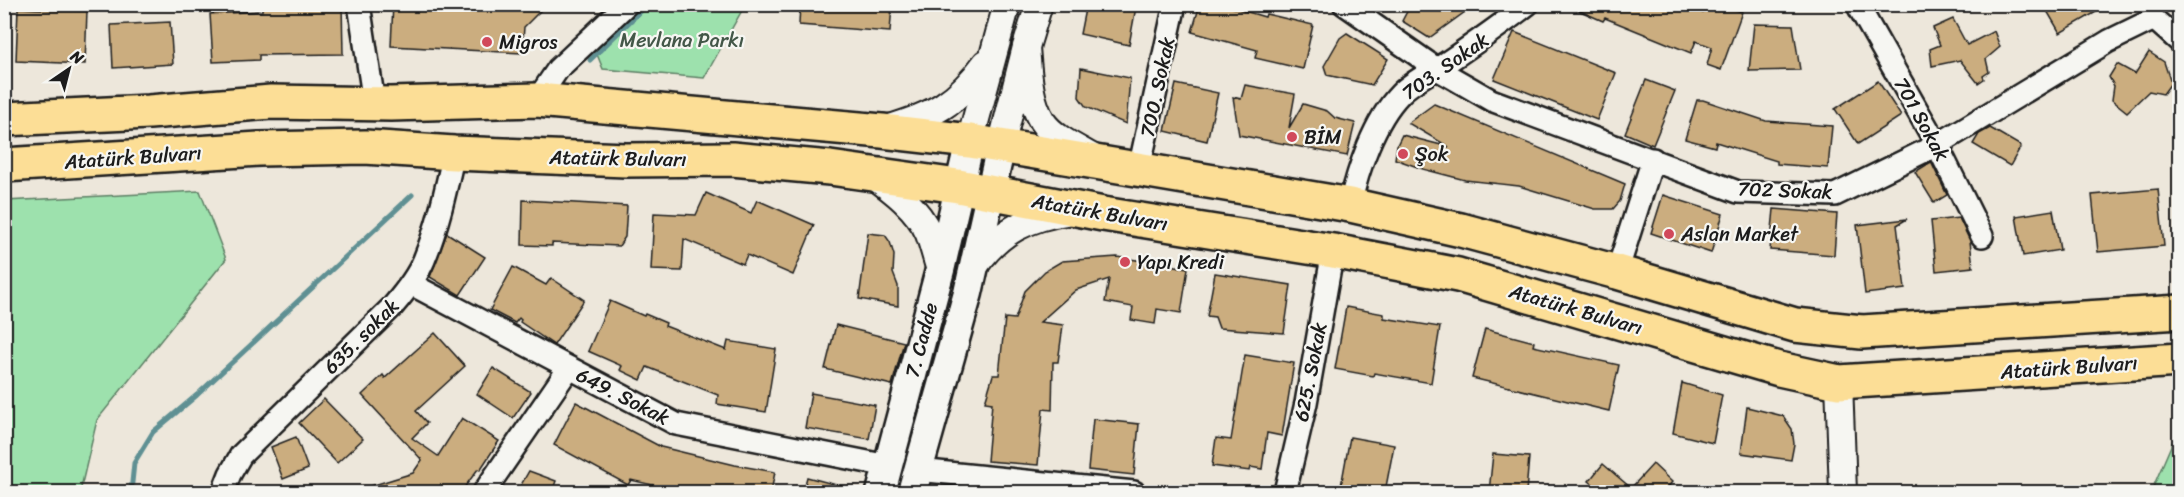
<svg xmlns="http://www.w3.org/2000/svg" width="2184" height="497" viewBox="0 0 2184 497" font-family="Sriracha,sans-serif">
<rect width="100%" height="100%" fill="#ede7db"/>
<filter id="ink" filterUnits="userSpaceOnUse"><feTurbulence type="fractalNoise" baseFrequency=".0167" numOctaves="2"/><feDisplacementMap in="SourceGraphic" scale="12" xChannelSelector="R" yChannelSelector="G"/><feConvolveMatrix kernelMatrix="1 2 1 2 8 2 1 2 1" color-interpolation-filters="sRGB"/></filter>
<g filter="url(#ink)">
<g fill="#9de1ad" stroke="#5c7e64" stroke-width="1.5">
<path d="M635,5H745L704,78L603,69L594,47Z"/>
<path d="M200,191L226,259L97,420L80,492H5V201Z"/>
<path d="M2179,427V492H2151Z"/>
</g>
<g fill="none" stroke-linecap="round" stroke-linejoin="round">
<g stroke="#5f9093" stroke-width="5">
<path d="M590,60L648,4"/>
<path d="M131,492L134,463L153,432L197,395L412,195"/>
</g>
</g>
<g fill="#cbad7f" stroke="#1c1c1c" stroke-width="1.5">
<path d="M262,4H342L343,54L259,55V60L213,62L210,14L262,11Z"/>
<path d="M393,4H547L524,27L522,53L391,46Z"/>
<path d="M800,4H892L890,32L799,25Z"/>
<path d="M1086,4H1124L1136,7L1129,45L1080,34Z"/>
<path d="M1200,4H1221L1265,17L1266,14L1313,25L1303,69L1255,58L1257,50L1192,32Z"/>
<path d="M1411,4H1476L1429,38L1402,21Z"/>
<path d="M1564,4H1682L1703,13L1706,4H1720L1742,12L1721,70L1707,65L1712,47L1696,41L1691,53L1605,18L1603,21Z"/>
<path d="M2043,4H2110L2060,33Z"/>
<path d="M18,8L87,11L85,64L16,61Z"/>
<path d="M1953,19L1967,45L1994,31L2000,47L1986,59L1989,72L1983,76L1984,79L1978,83L1960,60L1932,66L1930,49L1940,45L1933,28Z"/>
<path d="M170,22L173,64L113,68L111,25Z"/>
<path d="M1754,24L1793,25L1800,70L1749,71Z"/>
<path d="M1514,32L1616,73L1597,120L1494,79Z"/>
<path d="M1347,33L1388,59L1372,85L1327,75L1324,66L1340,38Z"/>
<path d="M2149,52L2164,62L2171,83L2163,94L2149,91L2127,112L2112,100L2114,86L2109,77L2117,64L2135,74Z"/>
<path d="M1081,68L1130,78L1126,124L1086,107L1079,97Z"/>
<path d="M1646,80L1675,91L1653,145L1625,133Z"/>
<path d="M1878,81L1901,116L1858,144L1835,109Z"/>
<path d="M1176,84L1218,93L1207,141L1165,131Z"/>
<path d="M1245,85L1295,94L1289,128L1303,104L1327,111L1335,118L1355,123L1347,156L1239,135L1233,97L1241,99Z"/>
<path d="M1697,100H1703L1766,121L1832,126L1828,168L1777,164V161L1716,142L1715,147L1685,139Z"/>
<path d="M1434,104L1625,184L1620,201L1613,209H1595L1519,186L1465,180L1423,169L1395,159L1397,145L1402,135L1449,147L1408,123Z"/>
<path d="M1990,128L2021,146L2010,166L1973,144L1979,134Z"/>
<path d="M1931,162L1947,195L1934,203L1915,172Z"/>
<path d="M2158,189L2164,246L2098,252L2092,195Z"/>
<path d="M706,193L751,213L757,200L814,225L793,275L747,255L743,264L684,239L682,271L651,270L654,213L696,215Z"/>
<path d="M1663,195L1723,214L1711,253L1651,233Z"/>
<path d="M523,200L627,206L625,237L619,246L552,243V246L522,245Z"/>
<path d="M1774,209L1837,214L1834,255L1770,250Z"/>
<path d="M2053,210L2060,250L2023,256L2016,216Z"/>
<path d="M1959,218L1970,241L1973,267L1936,271L1931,221Z"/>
<path d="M1907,219L1897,225L1905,289L1865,294L1857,225Z"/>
<path d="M447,233L485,257L460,295L430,277Z"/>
<path d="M868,233L885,235L890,242L894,255L893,273L898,286V306L859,299Z"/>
<path d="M1117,257L1188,268L1181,313L1157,309L1155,324L1131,320L1133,307L1105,302L1109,279L1076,290L1040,322L1063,325L1058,362H1053L1052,410L1043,409L1038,465L987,461L992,403L985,402L993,375H999L1005,318L1015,319L1025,291L1045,271L1062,261Z"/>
<path d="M513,267L546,285L551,278L584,300L554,345L520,322L521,320L519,318L515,323L490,310Z"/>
<path d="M1215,273L1291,285L1284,333L1219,328L1215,317L1207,316Z"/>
<path d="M610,301L644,316L645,314L666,323L665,326L726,350L728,341L776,349L766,412L717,404L718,395L647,367L641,380L620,370L622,366L588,351Z"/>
<path d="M1346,307L1384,314V318L1440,327L1431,383L1374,373L1373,376L1335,369Z"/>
<path d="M836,325L904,342L892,385L825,369Z"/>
<path d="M1485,329L1534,342L1533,346L1619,365L1609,411L1472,378Z"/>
<path d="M435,333L465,366L416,411L427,423L412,438L438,456L462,418L499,441L480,470L478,469L461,492H362L361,489L413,473L422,460L362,395L383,375L385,378Z"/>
<path d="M1245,355L1294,363L1282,436L1267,433L1262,469L1251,467L1250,471L1212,466L1216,438L1231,440Z"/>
<path d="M493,368L531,392L513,418L477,394Z"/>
<path d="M1682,383L1722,395L1713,443L1673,433Z"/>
<path d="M811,393L875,405L869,439L805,428Z"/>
<path d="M324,399L363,439L337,463L299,423Z"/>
<path d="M576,402L661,447L735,465L775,472L771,492H683L631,480L628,485L554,445Z"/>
<path d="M1747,407L1783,416L1792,429L1794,444L1791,460L1741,453Z"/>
<path d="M1093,419L1139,424L1134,475L1088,470Z"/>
<path d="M296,437L308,469L283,479L271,447Z"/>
<path d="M1350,437L1394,445L1385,492L1341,486Z"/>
<path d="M1493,454L1529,457L1526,492H1489Z"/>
<path d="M1603,464L1631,488L1653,464L1672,482L1664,492H1602L1589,481Z"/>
<path d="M529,471L556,481L552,492H517Z"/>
<path d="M807,477L848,488L847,492H803Z"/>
</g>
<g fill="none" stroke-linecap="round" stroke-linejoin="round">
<defs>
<g id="minor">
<path d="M359,4L374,103"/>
<path d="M1344,4L1437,69L1491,100L1738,192L1835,195L1937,145L2109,41L2154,19"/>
<path d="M1857,4L1937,145L1982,236"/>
<path d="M2154,19L2180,42"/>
<path d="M537,100L558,69L627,4"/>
<path d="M1139,169L1175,4"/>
<path d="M1350,205C1358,169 1374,121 1400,94C1412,81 1432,72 1446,63C1474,44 1501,25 1528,4"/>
<path d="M1617,272L1653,159"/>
<path d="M411,284L676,424L888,466"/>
<path d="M918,470L1134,492"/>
<path d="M223,492L230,474L241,455L393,306C405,292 417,277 424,260C438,226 446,189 454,153"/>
<path d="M484,492L569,368"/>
<path d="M1285,492L1306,403L1333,251"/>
</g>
<g id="tertiary">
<path d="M1026,47C1028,71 1029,100 1042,121C1052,137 1076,148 1092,157"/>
<path d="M887,129C934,115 957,103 986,63"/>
<path d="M970,141L1007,4"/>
<path d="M1001,146L1026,47L1039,4"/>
<path d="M870,173C892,189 918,208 929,234C933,245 936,258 940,270"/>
<path d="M974,267C999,231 1028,217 1071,211"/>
<path d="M1839,382L1843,492"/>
</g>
<g id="secondary">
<path d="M881,492L940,270L970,141"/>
<path d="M912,492L968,293L1001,146"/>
</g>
<g id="primary">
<path d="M4,119L149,112L271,102L391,104L537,100L882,131L970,141L1350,205L1461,230L1617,272L1795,325L1862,332L2180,312"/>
<path d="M4,165L259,149L365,147L454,153L626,160L732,159L830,168L958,186L1103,214L1333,251L1458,275L1779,369L1839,382L2180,360"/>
</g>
</defs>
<use href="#minor" stroke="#1c1c1c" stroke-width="26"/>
<use href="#tertiary" stroke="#1c1c1c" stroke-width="30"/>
<use href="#secondary" stroke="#1c1c1c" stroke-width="33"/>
<use href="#primary" stroke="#1c1c1c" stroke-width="38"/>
<use href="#minor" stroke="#f6f6f2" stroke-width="21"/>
<use href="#tertiary" stroke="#f6f6f2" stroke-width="26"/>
<use href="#secondary" stroke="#f6f6f2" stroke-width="28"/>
<use href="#primary" stroke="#fcde96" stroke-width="33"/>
</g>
</g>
<g fill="#d1495b" stroke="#f6f6f2" stroke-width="2">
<circle cx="487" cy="42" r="6"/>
<circle cx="1292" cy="137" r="6"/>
<circle cx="1403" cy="154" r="6"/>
<circle cx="1669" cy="234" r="6"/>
<circle cx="1125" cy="262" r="6"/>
</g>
<g text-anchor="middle" stroke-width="4.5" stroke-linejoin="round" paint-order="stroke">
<g font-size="20" fill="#435748" stroke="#f6f6f2">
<text x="682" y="47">Mevlana Parkı</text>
</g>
<g font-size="20" fill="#1c1c1c" stroke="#f6f6f2" text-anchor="start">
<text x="499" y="49">Migros</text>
<text x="1304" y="144">BİM</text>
<text x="1415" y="161">Şok</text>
<text x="1681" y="241">Aslan Market</text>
<text x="1137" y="269">Yapı Kredi</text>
</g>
<g font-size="20" fill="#1c1c1c" stroke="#f6f6f2">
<text transform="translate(1445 66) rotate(-35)" y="7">703. Sokak</text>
<text transform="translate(1157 87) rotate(-78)" y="7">700. Sokak</text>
<text transform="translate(1922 119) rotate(61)" y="7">701 Sokak</text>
<text transform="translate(133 157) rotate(-4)" y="7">Atatürk Bulvarı</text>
<text transform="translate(618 158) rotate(1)" y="7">Atatürk Bulvarı</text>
<text transform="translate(1785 190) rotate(2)" y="7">702 Sokak</text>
<text transform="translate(1100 212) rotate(10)" y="7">Atatürk Bulvarı</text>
<text transform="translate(1576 309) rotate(16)" y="7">Atatürk Bulvarı</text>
<text transform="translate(361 336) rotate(-45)" y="7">635. sokak</text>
<text transform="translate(921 340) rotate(-75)" y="7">7. Cadde</text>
<text transform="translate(2069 367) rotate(-4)" y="7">Atatürk Bulvarı</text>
<text transform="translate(1310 372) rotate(-79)" y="7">625. Sokak</text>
<text transform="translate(623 396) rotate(27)" y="7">649. Sokak</text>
</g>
</g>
<rect width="2184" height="497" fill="none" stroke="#f6f6f2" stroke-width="24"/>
<rect x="12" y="12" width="2160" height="473" fill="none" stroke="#1c1c1c" stroke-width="2" filter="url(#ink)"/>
<g transform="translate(69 69) rotate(35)" stroke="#f6f6f2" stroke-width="4.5" paint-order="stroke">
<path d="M0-4.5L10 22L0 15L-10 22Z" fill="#1c1c1c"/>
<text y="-9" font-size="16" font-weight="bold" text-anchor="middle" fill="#1c1c1c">N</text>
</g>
</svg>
